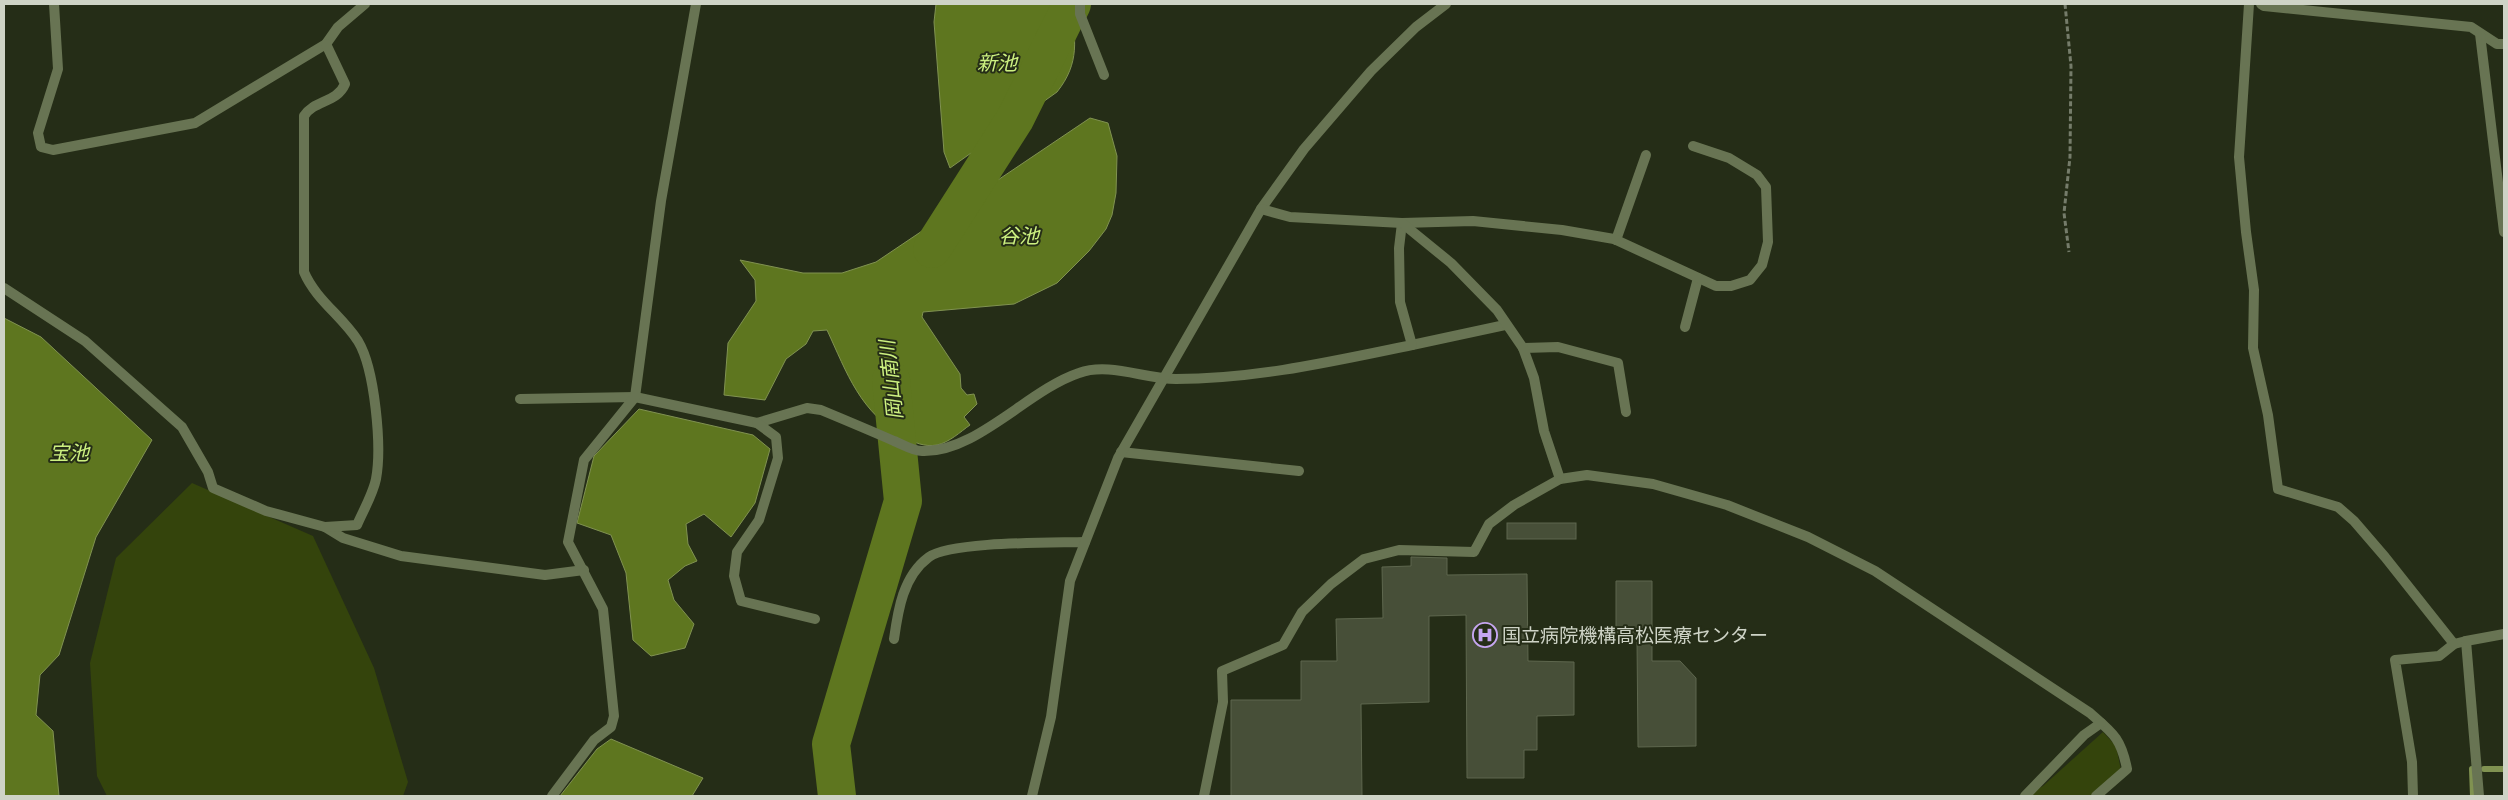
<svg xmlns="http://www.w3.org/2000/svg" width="2508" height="800" viewBox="0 0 2508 800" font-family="Commissioner,'Noto Sans JP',sans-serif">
<rect width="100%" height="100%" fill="#252d17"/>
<g fill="#34440c">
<path d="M192,483L313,536L374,668L408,782L403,796H107L97,776L90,663L116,558Z"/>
<path d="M2103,732L2116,746L2121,770L2092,796H2026L2043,786Z"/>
</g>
<g fill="#5e761f" stroke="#809251">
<path d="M936,4H1070C1076,39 1080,63 1057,92L950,168L944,152L934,22Z"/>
<path d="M1090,118L1108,123L1117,156L1116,193L1112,215L1106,229L1089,251L1057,283L1014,304L923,312L922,317L960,374L961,388L967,395L974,394L977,404L964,417L970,425C960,432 950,442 937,445C924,447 915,443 905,437C860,413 847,373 827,330L813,331L806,344L786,359L765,400L724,395L728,343L756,301L755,280L740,260L803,273H842L876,262Z"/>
<path d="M4,318L41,337L152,440L96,537L59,655L40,675L36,715L53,731L59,796H4Z"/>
<path d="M639,409L753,435L770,449L755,503L731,537L704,514L686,524L688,544L697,561L685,566L668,580L674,600L694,624L685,648L651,656L633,640L626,573L611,535L577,523L594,456Z"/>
<path d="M611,739L703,778L692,796H560L597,749Z"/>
</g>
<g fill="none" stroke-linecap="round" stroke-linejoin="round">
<g stroke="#809251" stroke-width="6">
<path d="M2472,769L2473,796"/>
<path d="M2484,769H2504"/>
</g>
<g stroke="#5e761f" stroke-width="38">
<path d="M932,249L1015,119L1072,4"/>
<path d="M837,796L831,744L903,501L891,380"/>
</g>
</g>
<g fill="#474f38" stroke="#5e674e">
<rect x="1507" y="523" width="69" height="16"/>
<path d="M1411,557L1447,558V575L1527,574L1528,661L1574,662V715L1537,716V750H1524V778H1467L1466,615L1429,616V702L1361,704L1362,796H1231V700H1301V661H1337L1336,619L1383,618L1382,567L1411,566Z"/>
<path d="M1616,581H1652V661H1680L1696,678V746L1638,747L1637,640H1616Z"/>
</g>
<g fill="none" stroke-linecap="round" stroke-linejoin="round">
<path stroke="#757c6a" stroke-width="3" stroke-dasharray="5 2.5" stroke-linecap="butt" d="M2065,4L2071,66L2070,157L2064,213L2069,252"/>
<g stroke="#687453" stroke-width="10">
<path d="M54,4L58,69L38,133L41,147L53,150L195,123L326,44L338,27L365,4"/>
<path d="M1080,4V14L1104,75"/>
<path d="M2249,4L2239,157L2246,232L2254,290L2253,348L2268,415L2278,489L2338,507L2354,521L2385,557L2454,644"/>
<path d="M2261,4L2264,6L2471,27L2497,44H2504"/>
<path d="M2480,34L2504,232"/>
<path d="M1616,240L1646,155"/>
<path d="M4,288L85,341L182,427L208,472L213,488L266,511L325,527L343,538L401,556L545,575L584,570"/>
<path d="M1685,327L1698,278"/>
<path d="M1412,345L1505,325"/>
<path d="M1523,348L1558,347L1618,363L1626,412"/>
<path d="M520,399L635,397L757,423L807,408L821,410C845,420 869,430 894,441C902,444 913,451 922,451C976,453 1028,390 1079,373C1109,362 1145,379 1176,379C1256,379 1334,361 1412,345L1400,302L1399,248L1402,223L1473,221L1562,230L1614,239L1716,286H1731L1750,280L1762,265L1768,242L1766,187L1757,175L1729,158L1693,146"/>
<path d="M757,423L776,437L778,458L759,520L737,552L734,576L741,601L815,619"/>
<path d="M1121,452L1299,471"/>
<path d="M1560,479L1587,475L1653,484L1727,505L1808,537L1875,571L2090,713C2113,733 2121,738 2127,769L2096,796"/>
<path d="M325,527L357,525C363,511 373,494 376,479C382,447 375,369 358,341C342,316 316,300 304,272V116C314,100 337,103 345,84L326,44"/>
<path d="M894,639C898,610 903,576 929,557C951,541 1054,543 1085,542"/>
<path d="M552,796L594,740L611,727L614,716L603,609L568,542L584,460L635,397L661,201L696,4"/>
<path d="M1032,796L1051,717L1070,581L1118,458L1261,209L1304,149L1371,71L1416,27L1446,4"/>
<path d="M1204,796L1223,702L1222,671L1283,645L1302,612L1331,584L1364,559L1399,550L1474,552L1489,524L1514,505L1560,479L1544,431L1534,378L1523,348L1497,310L1451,263L1402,223L1290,217L1261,209"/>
<path d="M2025,796L2084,735L2101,723"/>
<path d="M2413,796L2412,762L2395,660L2439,656L2454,644L2466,641"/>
<path d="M2479,796L2466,641L2504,634"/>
</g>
</g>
<defs>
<symbol id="hospital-ring" viewBox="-11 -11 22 22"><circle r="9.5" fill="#252d17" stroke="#c6a6f0" stroke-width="1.5"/><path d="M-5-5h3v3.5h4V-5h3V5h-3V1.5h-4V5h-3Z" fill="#c6a6f0"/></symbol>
</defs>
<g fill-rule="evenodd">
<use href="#hospital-ring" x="1471" y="621" width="28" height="28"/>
</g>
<g text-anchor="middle" stroke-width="4" stroke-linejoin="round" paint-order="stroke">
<g font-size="19" fill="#ced3c6" stroke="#252d17" text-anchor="start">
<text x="1502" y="642">国立病院機構高松医療センター</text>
</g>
<g font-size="20" font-style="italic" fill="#cdf181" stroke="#252d17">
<text x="997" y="70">新池</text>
<text x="1019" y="243">谷池</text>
<text transform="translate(891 380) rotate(-96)" y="7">岡山南川</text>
<text x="69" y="460">宝池</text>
</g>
</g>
<rect width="2508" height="800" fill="none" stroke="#ced3c6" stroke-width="10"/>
</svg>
